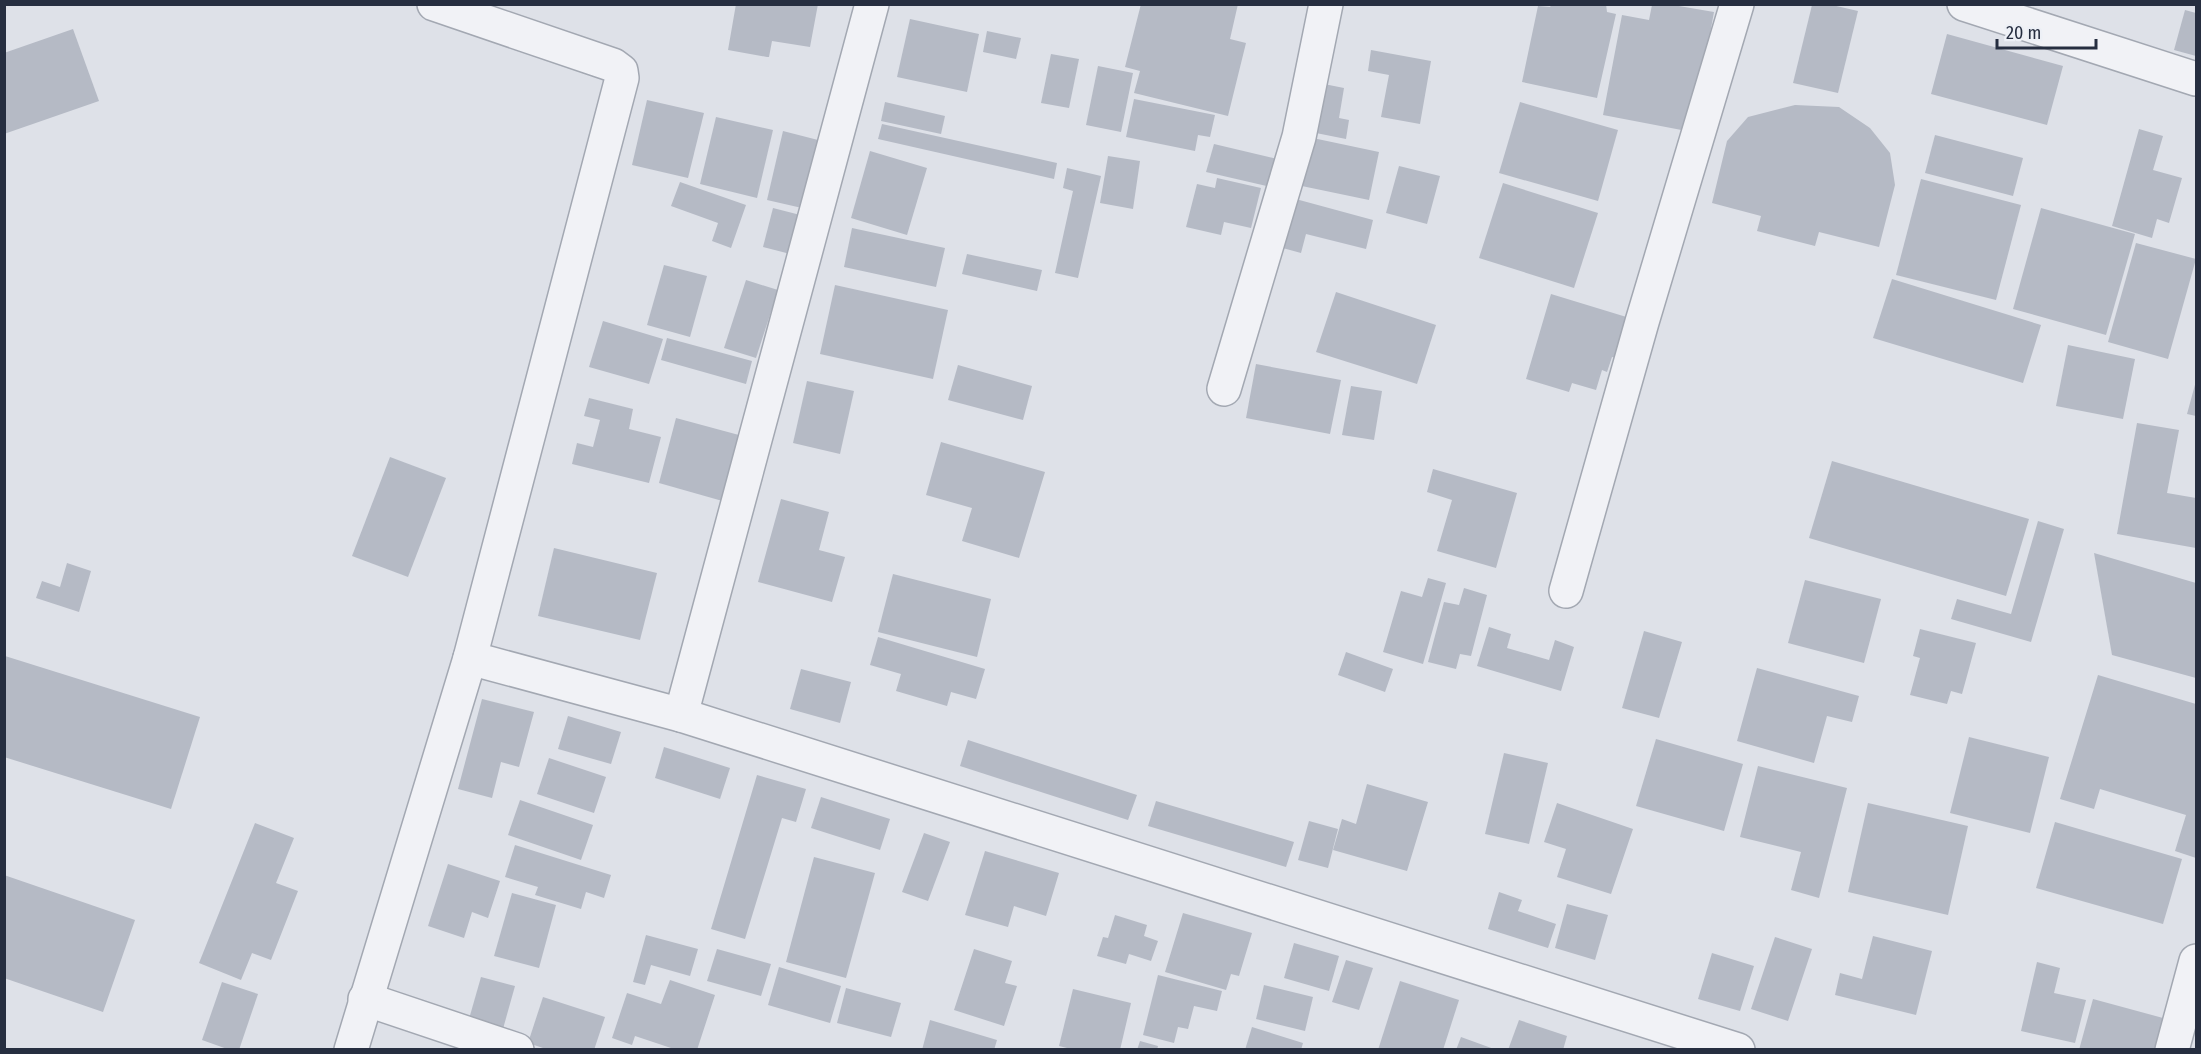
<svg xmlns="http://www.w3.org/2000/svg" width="2201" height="1054" viewBox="0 0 2201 1054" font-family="'Fira Sans Condensed',sans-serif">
<rect width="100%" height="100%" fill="#dee1e8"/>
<g fill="#b5bac5">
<path d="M736,4H818L810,47L772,41L769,57H767L728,50Z"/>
<path d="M1141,4H1238L1230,39L1246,43L1228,116L1134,93L1140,71L1125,67Z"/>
<path d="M1552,4H1606L1607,12L1616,14L1597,98L1522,82L1538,6L1550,7Z"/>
<path d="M1652,5H1673L1714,12L1692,132L1603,115L1622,15L1649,20Z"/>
<path d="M1812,5H1832L1858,11L1838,93L1793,83Z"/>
<path d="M2185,10L2196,13V56L2174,50Z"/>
<path d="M910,19L979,34L967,92L897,77Z"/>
<path d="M73,29L99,101L4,134V53Z"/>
<path d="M987,31L1021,38L1016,59L983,52Z"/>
<path d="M1947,34L2063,66L2047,125L1931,94Z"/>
<path d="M1371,50L1431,61L1420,124L1381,117L1389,75L1368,71Z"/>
<path d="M1051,54L1079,59L1069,108L1041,103Z"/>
<path d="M1098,66L1133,73L1121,132L1086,125Z"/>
<path d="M1324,84L1344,88L1339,118L1349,120L1346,139L1316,133Z"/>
<path d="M1134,99L1215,115L1210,137L1198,135L1195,151L1126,137Z"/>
<path d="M647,100L704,113L688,178L632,165Z"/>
<path d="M885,102L945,116L941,134L881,121Z"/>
<path d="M1520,102L1618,130L1598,201L1499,173Z"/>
<path d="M1795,105L1839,107L1870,128L1890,153L1895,185L1879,247L1819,232L1815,246L1757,231L1761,216L1712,203L1727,141L1748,117Z"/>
<path d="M716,117L773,130L757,198L700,184Z"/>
<path d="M882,124L1057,163L1054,179L878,139Z"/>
<path d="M2139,129L2163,136L2153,170L2182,178L2169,223L2157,219L2152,238L2112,226Z"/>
<path d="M783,131L818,140L802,208L767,200Z"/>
<path d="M1935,135L2023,158L2013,196L1925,173Z"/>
<path d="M1308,137L1379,152L1369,200L1297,185Z"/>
<path d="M1214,144L1282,160L1275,188L1206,172Z"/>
<path d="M870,151L927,168L907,235L851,218Z"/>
<path d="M1108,156L1140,161L1133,209L1100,203Z"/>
<path d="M1399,166L1440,176L1427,224L1386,213Z"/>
<path d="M1067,168L1101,176L1078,278L1055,273L1073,191L1063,188Z"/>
<path d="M1217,178L1261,188L1251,228L1224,222L1221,235L1186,227L1197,184L1215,188Z"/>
<path d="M1921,179L2021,205L1996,300L1896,275Z"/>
<path d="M680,182L746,205L731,248L712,241L718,223L671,206Z"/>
<path d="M1503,183L1598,213L1574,288L1479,258Z"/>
<path d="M1292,198L1373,220L1366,249L1306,234L1301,253L1279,247Z"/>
<path d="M773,208L812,218L802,257L763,247Z"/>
<path d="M2041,208L2135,234L2106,335L2013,309Z"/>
<path d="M852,228L945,248L936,287L844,267Z"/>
<path d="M2136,243L2196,259L2168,359L2108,342Z"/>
<path d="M967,254L1042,270L1037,291L962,274Z"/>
<path d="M664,265L707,276L690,337L647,325Z"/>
<path d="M1892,279L2041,325L2023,383L1873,338Z"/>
<path d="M746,280L778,290L756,358L724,348Z"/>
<path d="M835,285L948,310L933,379L820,354Z"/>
<path d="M1336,292L1436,325L1417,384L1316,352Z"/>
<path d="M1551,294L1633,319L1617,358L1612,357L1607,372L1602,370L1596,390L1572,383L1569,392L1526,379Z"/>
<path d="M603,321L663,339L649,384L589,367Z"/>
<path d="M667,338L752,361L746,384L661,360Z"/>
<path d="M2068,345L2135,359L2123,419L2056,406Z"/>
<path d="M1256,364L1341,380L1330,434L1246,418Z"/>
<path d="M958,365L1032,386L1023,420L948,400Z"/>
<path d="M807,381L854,391L840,454L793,443Z"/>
<path d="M2196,381V416L2187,414Z"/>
<path d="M1351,386L1382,391L1374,440L1342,435Z"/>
<path d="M589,398L633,409L629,429L661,437L649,483L572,464L577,443L593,447L600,420L584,416Z"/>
<path d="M676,418L750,438L733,504L659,483Z"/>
<path d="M2137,423L2179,430L2167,493L2196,498V548L2117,534Z"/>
<path d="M941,442L1045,472L1019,558L962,541L972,508L926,495Z"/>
<path d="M390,457L446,478L408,577L352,556Z"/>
<path d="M1832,461L2029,519L2006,596L1809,538Z"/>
<path d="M1433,469L1517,493L1496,568L1437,551L1452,500L1427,492Z"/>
<path d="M781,499L829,512L819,550L845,557L832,602L758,582Z"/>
<path d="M2038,521L2064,529L2031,642L1951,619L1957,599L2011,614Z"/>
<path d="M554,548L657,573L640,640L538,616Z"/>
<path d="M2094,553L2196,583V678L2112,655Z"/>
<path d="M67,563L91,571L79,612L36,598L42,581L60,587Z"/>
<path d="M893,574L991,599L977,657L878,632Z"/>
<path d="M1428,578L1446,583L1423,664L1383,652L1401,591L1422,597Z"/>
<path d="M1805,580L1881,599L1864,663L1788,643Z"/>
<path d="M1464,588L1487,595L1471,656L1460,654L1456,669L1428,662L1444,602L1459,605Z"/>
<path d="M1489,627L1511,634L1507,648L1549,660L1555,640L1574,647L1561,691L1477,666Z"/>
<path d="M1920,629L1976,643L1962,694L1951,691L1947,704L1910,695L1920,658L1913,656Z"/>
<path d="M1644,631L1682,642L1659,718L1622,708Z"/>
<path d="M878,637L985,669L976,699L951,692L947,706L896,691L901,674L870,665Z"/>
<path d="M1346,652L1393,669L1385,692L1338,675Z"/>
<path d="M5,656L200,717L171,809L4,757Z"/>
<path d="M1757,668L1859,696L1852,722L1827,716L1814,763L1737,741Z"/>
<path d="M801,669L851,682L840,723L790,709Z"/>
<path d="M2098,675L2196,704V858L2175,851L2186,815L2100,789L2094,809L2060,799Z"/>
<path d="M482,699L534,712L519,767L501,762L492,798L458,789Z"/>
<path d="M568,716L621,732L611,764L558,749Z"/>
<path d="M1969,737L2049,757L2030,833L1950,813Z"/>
<path d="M1656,739L1743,764L1724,831L1636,806Z"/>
<path d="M968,740L1137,795L1128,820L960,766Z"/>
<path d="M664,747L730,768L720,799L655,778Z"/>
<path d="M1504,753L1548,763L1529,844L1485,834Z"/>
<path d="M549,758L606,777L594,813L537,794Z"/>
<path d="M1758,766L1847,788L1819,898L1791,890L1801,852L1740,837Z"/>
<path d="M757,775L806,789L796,822L782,818L745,939L711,929Z"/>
<path d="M1367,784L1428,802L1407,871L1333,850L1342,819L1356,824Z"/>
<path d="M821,797L890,819L880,850L811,828Z"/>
<path d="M520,800L593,825L581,860L508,835Z"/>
<path d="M1156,801L1294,842L1286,867L1148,826Z"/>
<path d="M1557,803L1633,829L1611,894L1557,877L1566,849L1544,842Z"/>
<path d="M1868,803L1968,826L1948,915L1848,892Z"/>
<path d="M1309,821L1338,829L1328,868L1298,860Z"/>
<path d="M2055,822L2182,859L2163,924L2036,888Z"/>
<path d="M255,823L294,838L276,883L298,891L271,960L252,953L241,980L199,963Z"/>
<path d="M924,833L950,842L928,901L902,892Z"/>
<path d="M515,845L611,875L604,898L586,892L581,909L535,895L538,887L505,877Z"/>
<path d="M985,851L1059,873L1046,916L1014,906L1008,927L965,915Z"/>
<path d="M814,857L875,873L846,978L786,962Z"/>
<path d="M448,864L500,881L488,918L472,912L464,938L428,926Z"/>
<path d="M4,875L135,920L103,1012L4,978Z"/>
<path d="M1499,892L1522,900L1518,911L1556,924L1548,948L1488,929Z"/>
<path d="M512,893L556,905L539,968L494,956Z"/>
<path d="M1567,904L1608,915L1595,960L1555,948Z"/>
<path d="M1183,913L1252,933L1239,976L1231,974L1226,990L1165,972Z"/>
<path d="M1115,915L1147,925L1144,936L1158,941L1151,961L1129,954L1126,964L1097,956L1103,937L1108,938Z"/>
<path d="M646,935L698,949L690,976L651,965L645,985L633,982Z"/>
<path d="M1873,936L1932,951L1916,1015L1835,995L1840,973L1862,979Z"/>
<path d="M1775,937L1812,949L1788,1021L1751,1009Z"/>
<path d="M1294,943L1339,956L1329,991L1284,978Z"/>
<path d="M717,949L771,964L761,996L707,981Z"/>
<path d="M974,949L1012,961L1005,983L1017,986L1004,1026L954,1010Z"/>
<path d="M1712,953L1754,966L1740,1011L1698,999Z"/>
<path d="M1346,960L1373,968L1359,1010L1332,1002Z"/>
<path d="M2037,962L2060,968L2054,993L2086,1000L2075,1043L2021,1031Z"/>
<path d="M779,967L841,986L830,1023L768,1005Z"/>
<path d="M1158,975L1222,991L1217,1011L1194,1006L1188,1029L1178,1027L1174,1043L1143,1035Z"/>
<path d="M481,977L515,986L501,1036L467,1026Z"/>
<path d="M670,980L715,995L697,1050H677L635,1036L632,1045L612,1038L627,993L661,1004Z"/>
<path d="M1400,981L1459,1000L1443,1050H1378Z"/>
<path d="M222,982L258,994L239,1050H230L202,1040Z"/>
<path d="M1264,985L1313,997L1305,1031L1256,1019Z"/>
<path d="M846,988L901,1003L891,1037L837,1023Z"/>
<path d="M1073,989L1131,1003L1120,1050H1075L1059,1046Z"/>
<path d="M543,997L605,1017L594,1050H549L528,1043Z"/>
<path d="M2093,999L2163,1018L2154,1050H2079Z"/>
<path d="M930,1020L997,1040L994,1050H922Z"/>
<path d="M1519,1020L1567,1036L1563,1050H1508Z"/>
<path d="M1252,1027L1303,1043L1301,1050H1245Z"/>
<path d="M1461,1037L1494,1049V1050H1456Z"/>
<path d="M1140,1041L1158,1046L1157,1050H1137Z"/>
</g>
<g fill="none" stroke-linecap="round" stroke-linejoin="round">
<defs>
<g id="minor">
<path d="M1964,4L2196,79"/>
<path d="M1224,389L1299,137L1326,4"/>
<path d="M1566,591L1642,322L1737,4"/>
<path d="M470,658L681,715L1738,1050"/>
<path d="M681,715L872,4"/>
<path d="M365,999L517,1050"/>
<path d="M351,1050L470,658L622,78L621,71L613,65L434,4"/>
<path d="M2172,1050L2196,961"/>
</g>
</defs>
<use href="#minor" stroke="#a3a8b2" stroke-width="36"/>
<use href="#minor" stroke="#f1f2f6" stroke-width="33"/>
</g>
<rect width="2201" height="1054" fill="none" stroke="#262e40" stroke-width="12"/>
<path d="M1997 39v9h99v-9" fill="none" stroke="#262e40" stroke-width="3"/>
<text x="2006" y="39" font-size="18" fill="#262e40" stroke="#edf0f6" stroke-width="4.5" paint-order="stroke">20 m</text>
</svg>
